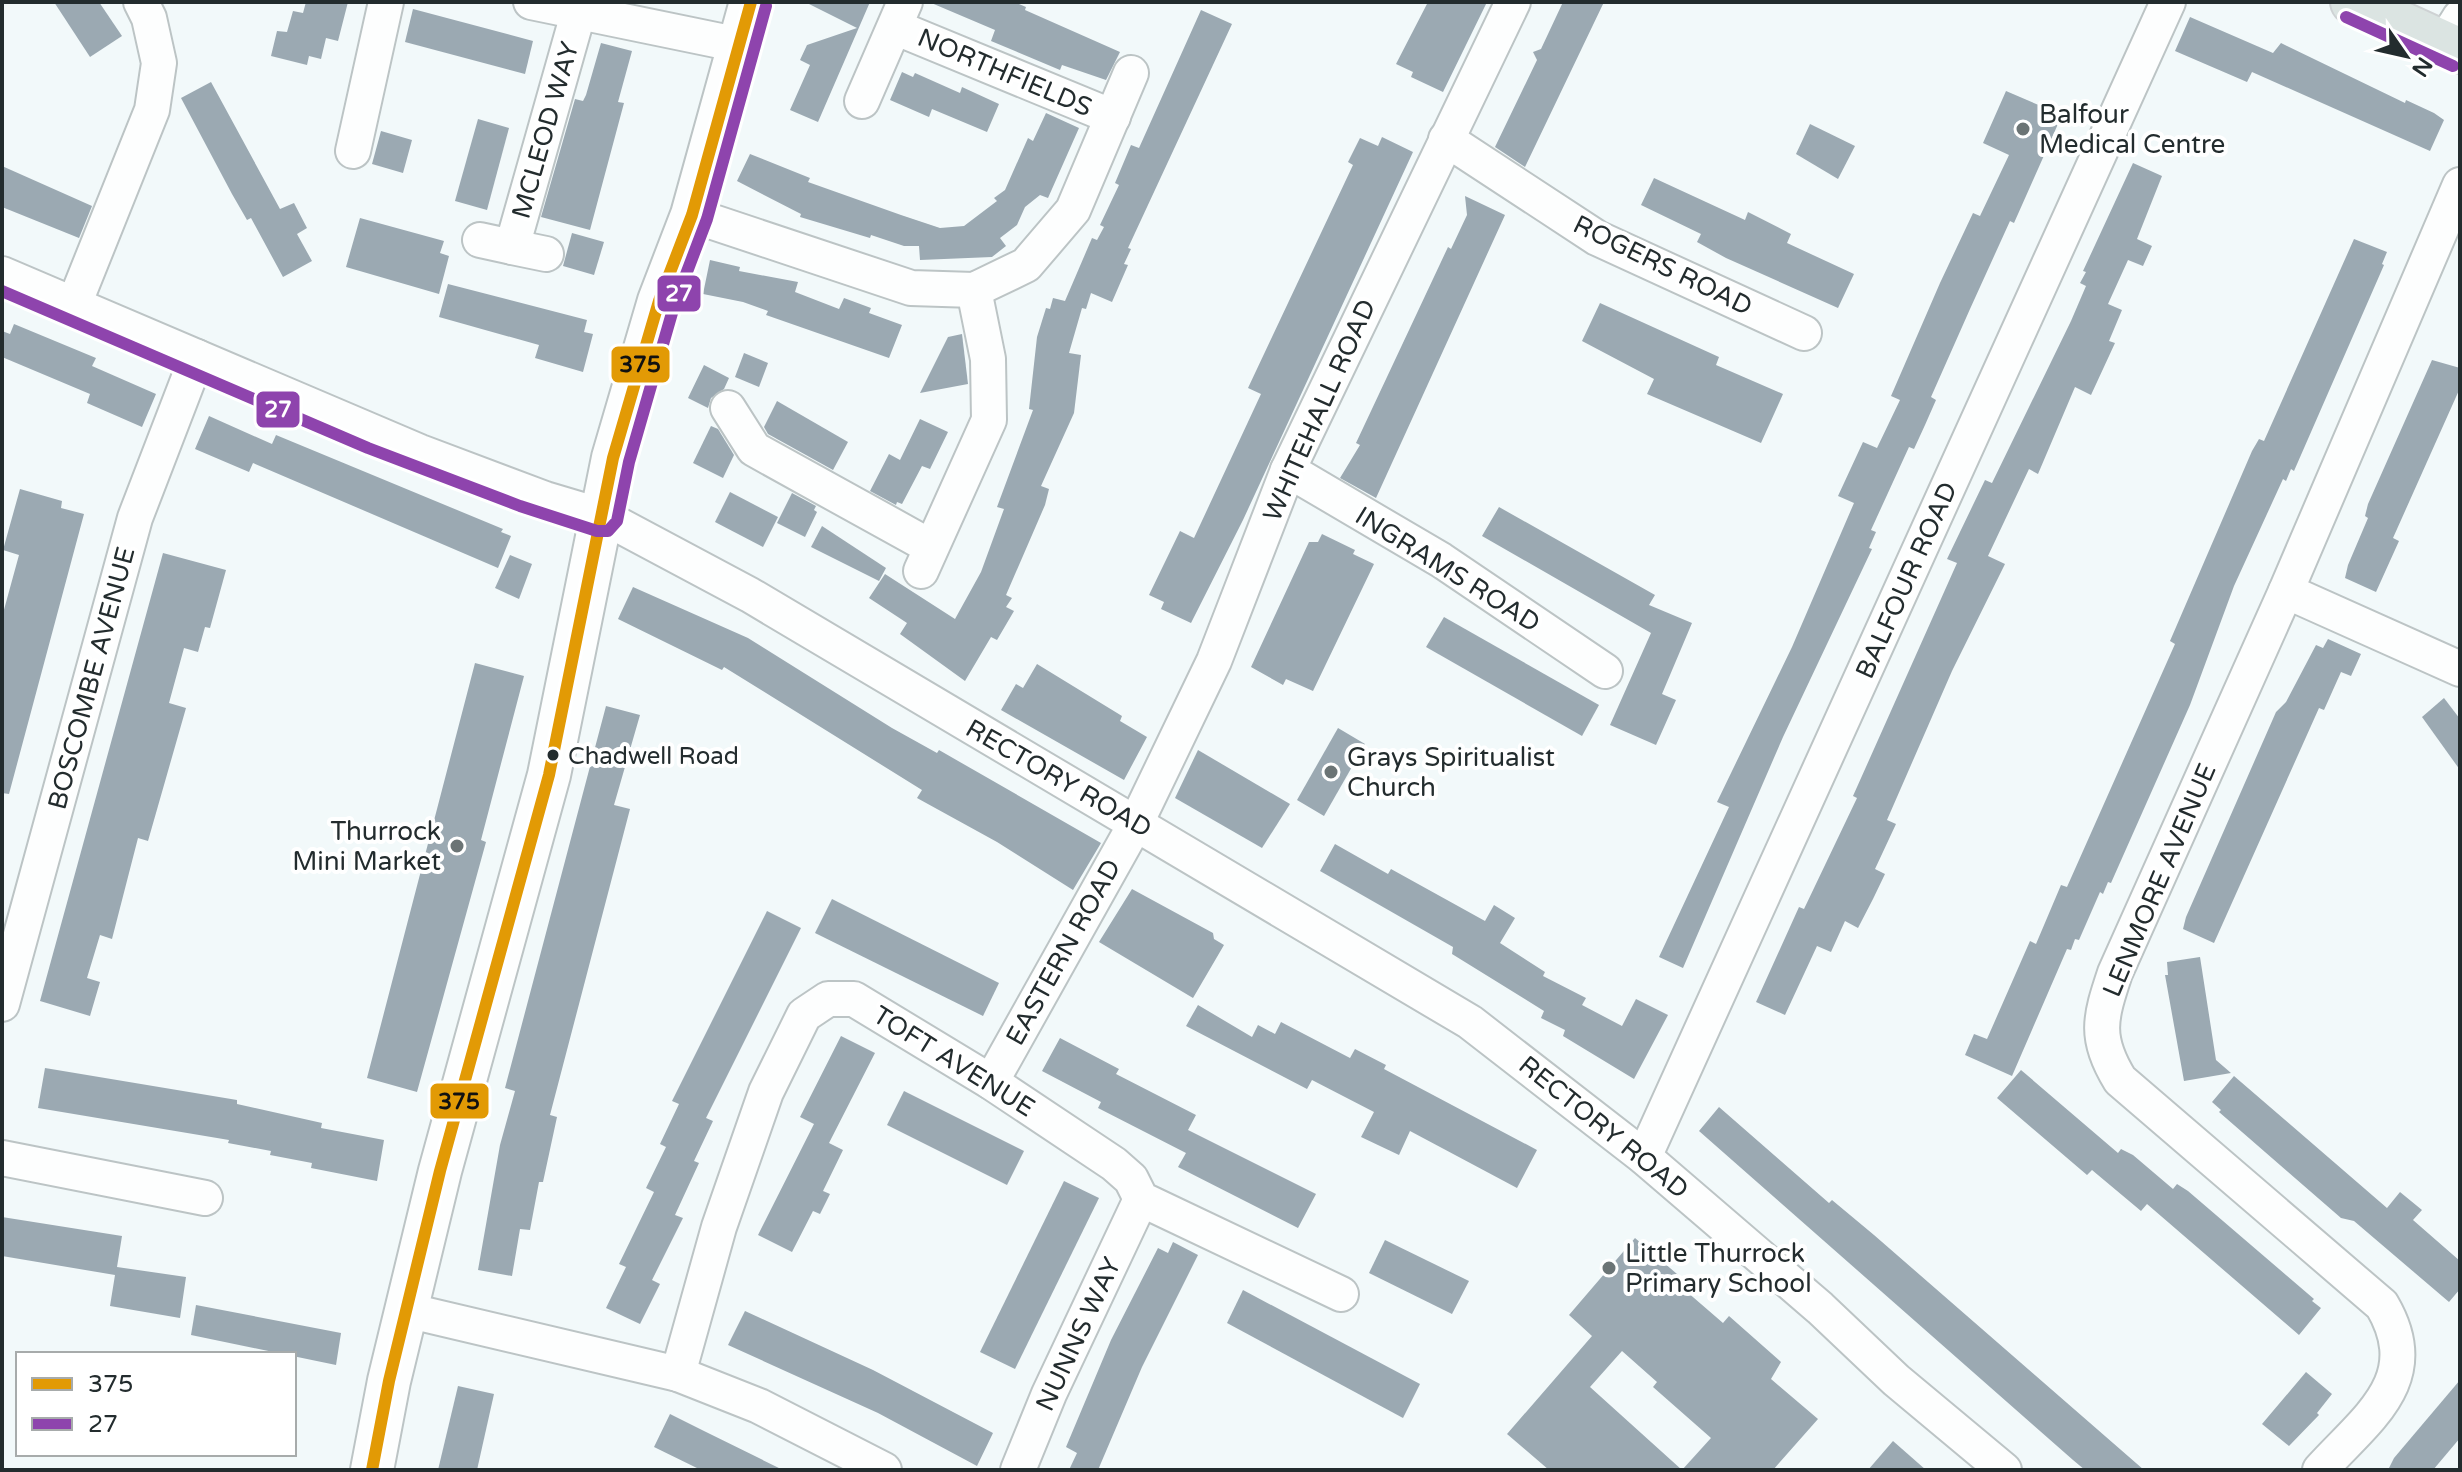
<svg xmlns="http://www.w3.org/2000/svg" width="2462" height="1472" viewBox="0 0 2462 1472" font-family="'Varela Round',sans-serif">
<rect width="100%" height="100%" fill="#f2f9fa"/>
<g fill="#9ba9b2">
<path d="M54,2H99L122,36L90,57Z"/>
<path d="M306,2H348L338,41L326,38L321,59L309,56L307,65L271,56L277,31L287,32L293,11L303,13Z"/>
<path d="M805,2H870L818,122L790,110L810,65L800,60L807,45L857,28Z"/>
<path d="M929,2H1014L1026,7L1025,10L1120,52L1106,80L1062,65L1060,70L991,41L995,30Z"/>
<path d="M1428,2H1487L1443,92L1411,77L1413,72L1396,64Z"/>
<path d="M1563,2H1604L1525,167L1495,147L1537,60L1533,52L1541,49Z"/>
<path d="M413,9L533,41L525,74L405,42Z"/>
<path d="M1201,10L1232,24L1128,248L1131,249L1124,264L1128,265L1112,302L1091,293L1086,309L1082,308L1069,353L1081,355L1074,413L1041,486L1049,489L1045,505L1006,595L1012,598L1006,607L1014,611L997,640L991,637L965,681L900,634L907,623L869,598L885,574L955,619L981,572L1004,509L997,507L1033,410L1029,409L1037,337L1046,308L1050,309L1053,298L1065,301L1092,238L1097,240L1104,227L1100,225L1119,185L1115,183L1131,145L1139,148Z"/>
<path d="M2190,17L2273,53L2281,43L2405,103L2406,100L2434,113L2444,120L2430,151L2252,72L2247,82L2175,51Z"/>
<path d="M601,43L632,51L618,102L624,103L590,230L541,217L575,99L583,101L586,95Z"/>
<path d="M902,72L913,77L915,73L960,93L962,87L999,104L987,132L932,109L929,117L890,100Z"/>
<path d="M211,82L280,209L294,203L307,228L297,234L312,261L283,277L251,218L247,220L232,194L181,98Z"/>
<path d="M2006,91L2062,115L2014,223L2010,221L1970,309L1931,397L1936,400L1925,425L1914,449L1909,447L1871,530L1876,532L1869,548L1872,549L1783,737L1683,968L1659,957L1729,807L1717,802L1792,647L1854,503L1838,496L1863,442L1877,448L1900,400L1891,396L1940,283L1973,213L1980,216L2009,155L1983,143Z"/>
<path d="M1046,113L1079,128L1048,198L1040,195L1025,207L1017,225L1000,238L1006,246L992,257L920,260L919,246H904L871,235L870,238L800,217L801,214L737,181L750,154L810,178L808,182L901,215L940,228L964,226L997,201L994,198L1005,190L1028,138L1033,141Z"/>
<path d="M478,119L509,128L487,210L455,201Z"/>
<path d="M1810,124L1855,146L1838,179L1796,154Z"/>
<path d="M381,131L412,140L403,173L372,164Z"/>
<path d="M1382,137L1413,152L1243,520L1191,623L1161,609L1164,602L1149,595L1180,531L1194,538L1261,394L1248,388L1353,165L1348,162L1360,138L1378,146Z"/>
<path d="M2133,163L2162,176L2137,239L2152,246L2143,266L2128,260L2108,304L2122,310L2109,341L2115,343L2091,395L2075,387L2038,474L2029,469L1988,556L2005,564L1952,671L1887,820L1896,824L1875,869L1885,874L1873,899L1858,928L1845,921L1831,952L1817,946L1785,1015L1756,1002L1799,907L1804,909L1857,798L1853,796L1957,563L1947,559L1985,480L1992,483L2071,321L2086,286L2080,283L2086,272L2083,271Z"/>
<path d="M2,166L92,206L79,238L2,207Z"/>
<path d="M1654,178L1745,220L1748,212L1791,234L1787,243L1854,274L1838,308L1726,258L1697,242L1701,234L1641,205Z"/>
<path d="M1465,196L1505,215L1376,498L1340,478L1360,445L1356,443L1448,247L1451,249L1467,215Z"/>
<path d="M360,218L444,241L440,253L449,256L439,294L346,267Z"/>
<path d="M572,233L604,242L594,275L563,266Z"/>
<path d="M2354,239L2387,252L2382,264L2384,265L2294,471L2291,469L2286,481L2283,479L2234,586L2190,705L2111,883L2108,882L2103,894L2100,892L2079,940L2075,939L2071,950L2067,949L2012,1076L1965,1055L1974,1034L1987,1039L2030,941L2036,944L2061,885L2067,887L2175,644L2170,641L2252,451L2259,439L2264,441Z"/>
<path d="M710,260L740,267L739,271L798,282L795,292L839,309L844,298L871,308L869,313L902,325L889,358L766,315L768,311L743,302L703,294Z"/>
<path d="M448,284L587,320L584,332L593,334L583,372L535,358L539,345L439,317Z"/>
<path d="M1600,303L1719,357L1716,365L1783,394L1761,443L1647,394L1654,379L1582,341Z"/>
<path d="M14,324L96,358L92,366L156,394L142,427L87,403L90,394L2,357V331L10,334Z"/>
<path d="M962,334L968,384L920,393L948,337Z"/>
<path d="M744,353L768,363L759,387L735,377Z"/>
<path d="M2432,360L2460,368V388L2393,538L2399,541L2376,592L2345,578L2348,565L2368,518L2365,516L2368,504Z"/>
<path d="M704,365L729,378L724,389L711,398L708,408L688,398Z"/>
<path d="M777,401L848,442L833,470L768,434L764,427Z"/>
<path d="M209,416L272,444L276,435L503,529L501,532L511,536L498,568L253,463L249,472L195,449Z"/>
<path d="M920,419L948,432L930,469L922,466L902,504L897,502L896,505L870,491L889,454L900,460Z"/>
<path d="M711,426L718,429L734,455L723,478L693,463Z"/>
<path d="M20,489L62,501L61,508L84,514L9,794L2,793V617L19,555L3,550Z"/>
<path d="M730,492L778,517L763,547L715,522Z"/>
<path d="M792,493L816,506L814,510L817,512L805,537L777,523Z"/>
<path d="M1499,507L1655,595L1649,605L1692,623L1662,694L1676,700L1656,745L1610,725L1651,633L1482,536Z"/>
<path d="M822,526L886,568L879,581L811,547Z"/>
<path d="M1322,534L1355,550L1353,554L1374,564L1313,691L1286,679L1283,685L1251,667L1309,542H1318Z"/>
<path d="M163,553L226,570L210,628L205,627L198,652L184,648L169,703L186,708L148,841L138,838L112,939L100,935L87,978L100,982L90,1016L40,1001Z"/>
<path d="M510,555L532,564L519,599L495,588Z"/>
<path d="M633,587L748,638L892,728L937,753L939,750L1101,843L1073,890L997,842L917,798L922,790L724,667L722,670L618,619Z"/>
<path d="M1444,617L1599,705L1582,736L1426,647Z"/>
<path d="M2328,639L2361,654L2351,676L2341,672L2324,710L2319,708L2214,943L2183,929L2186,917L2276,712L2286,702L2316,645L2323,648Z"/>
<path d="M475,663L524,676L481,840L486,842L417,1092L367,1078Z"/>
<path d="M1037,664L1122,716L1120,721L1147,737L1124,780L1001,710L1016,684L1023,688Z"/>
<path d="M2444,698L2460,719V770L2422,717Z"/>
<path d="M606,706L640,715L614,805L630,809L550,1115L557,1117L543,1182H539L530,1230L520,1229L512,1276L478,1270L500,1145L515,1091L505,1088Z"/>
<path d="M1338,728L1365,744L1324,816L1297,800Z"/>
<path d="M1198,750L1290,804L1262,848L1175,798Z"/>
<path d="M1335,844L1388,874L1391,869L1485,921L1494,905L1515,918L1500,943L1545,972L1543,976L1586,998L1582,1005L1622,1026L1636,999L1668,1015L1634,1079L1563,1036L1565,1030L1541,1018L1544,1011L1452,954L1453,947L1320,871Z"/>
<path d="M1132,889L1213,933L1214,939L1224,945L1193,998L1099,942Z"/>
<path d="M832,899L999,983L983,1016L815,933Z"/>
<path d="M767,911L801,928L706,1118L713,1121L694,1161L699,1163L675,1215L683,1218L652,1280L660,1284L640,1324L606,1308L626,1267L619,1264L654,1192L646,1188L666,1147L660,1144L679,1104L672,1101Z"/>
<path d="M2200,957L2216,1060L2231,1073L2184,1081L2165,975H2168L2167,962Z"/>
<path d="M1198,1005L1252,1037L1258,1025L1275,1034L1281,1022L1350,1058L1355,1049L1386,1065L1384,1069L1537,1150L1517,1188L1410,1131L1399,1155L1361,1137L1374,1112L1312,1080L1307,1089L1186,1026Z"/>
<path d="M841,1036L875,1053L829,1143L843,1150L823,1191L830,1194L820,1214L813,1211L792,1252L758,1235L814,1124L800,1117Z"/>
<path d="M1060,1038L1119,1069L1116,1074L1196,1115L1188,1130L1316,1194L1298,1228L1178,1167L1186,1153L1098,1108L1101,1102L1042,1071Z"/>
<path d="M45,1068L237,1100V1104L322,1123L321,1128L384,1140L377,1181L311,1168L312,1163L270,1155L271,1151L228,1143L229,1140L38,1108Z"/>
<path d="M2021,1070L2118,1153L2121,1149L2133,1155L2173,1189L2177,1184L2188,1191L2314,1299L2312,1301L2321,1308L2299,1335L2147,1204L2141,1211L2092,1170L2087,1175L1997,1098Z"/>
<path d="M2234,1076L2387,1208L2400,1192L2422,1210L2413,1220L2460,1261V1289L2449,1302L2354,1221L2341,1218L2219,1112L2221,1110L2212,1102Z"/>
<path d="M904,1091L1024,1151L1007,1185L887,1125Z"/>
<path d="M1719,1107L1829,1203L1832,1200L1874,1235L2144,1470H2085L2073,1460L1699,1131Z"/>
<path d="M1064,1181L1099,1198L1015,1369L980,1352Z"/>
<path d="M2,1217L122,1236L117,1267L186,1277L180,1318L110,1306L115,1275L2,1256Z"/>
<path d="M1635,1238L1684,1280L1679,1285L1723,1323L1729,1316L1781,1362L1771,1379L1818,1419L1773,1470H1682L1711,1438L1653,1387L1657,1382L1622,1351L1590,1387L1682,1470H1549L1507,1434L1592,1336L1569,1315Z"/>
<path d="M1385,1240L1469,1281L1452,1314L1369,1273Z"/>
<path d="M1173,1242L1198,1255L1142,1367L1098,1470H1069L1077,1453L1066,1447L1111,1340L1158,1248L1168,1253Z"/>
<path d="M1243,1290L1420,1384L1403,1418L1227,1323Z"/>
<path d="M196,1305L341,1333L336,1365L191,1335Z"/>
<path d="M745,1311L873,1370L993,1433L977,1466L878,1413L728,1345Z"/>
<path d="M2306,1372L2332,1394L2317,1413L2319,1415L2289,1446L2262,1424Z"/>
<path d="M2460,1380V1438L2433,1470H2388L2394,1458Z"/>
<path d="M458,1386L494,1394L477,1470H438Z"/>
<path d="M670,1414L704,1431L783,1470H701L654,1447Z"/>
<path d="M1893,1441L1926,1470H1868Z"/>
</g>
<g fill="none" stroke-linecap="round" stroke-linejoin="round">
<defs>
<g id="minor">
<path d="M531,2L740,45"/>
<path d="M897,28L1113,117"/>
<path d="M2445,41L2460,17"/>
<path d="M862,101L905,2"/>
<path d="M1446,139L1597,238L1804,333"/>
<path d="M353,151L386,2"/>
<path d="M692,215L911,288L974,290L1026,265L1073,210L1131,73"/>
<path d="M480,240L512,247"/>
<path d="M546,254L512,247L578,14"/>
<path d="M2,274L420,452L545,499L602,516L750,595L1470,1022L1644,1157L1820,1308L1896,1380L2004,1470"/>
<path d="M75,302L152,110L159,63L149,18L141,2"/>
<path d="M728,408L754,449L931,547"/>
<path d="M1288,470L1441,560L1605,671"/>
<path d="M921,571L989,420L988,359L974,290"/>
<path d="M2286,591L2460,669"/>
<path d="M2,1004L135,518L197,357"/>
<path d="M991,1082L1136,823L1214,661L1288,470L1513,2"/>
<path d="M1644,1157L2168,2"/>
<path d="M2,1158L205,1198"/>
<path d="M406,1310L678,1374L759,1406L884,1470"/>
<path d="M678,1374L719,1227L766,1092L804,1015L828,999H854L991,1082L1114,1164L1131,1179L1141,1199L1341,1294"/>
<path d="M1018,1470L1049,1394L1141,1199"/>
<path d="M2320,1470C2367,1418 2426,1380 2382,1305L2120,1080C2094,1038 2100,1018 2115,973L2286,591L2460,185"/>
</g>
<path id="tertiary" d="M372,1470L389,1381L440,1171L549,775L613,458L659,301L692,215L751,2"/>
<path id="primary" d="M2353,2L2460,51"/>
</defs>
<use href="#minor" stroke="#bcc4c5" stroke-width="38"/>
<use href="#tertiary" stroke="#bcc4c5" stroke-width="46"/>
<use href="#primary" stroke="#ced2d4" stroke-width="48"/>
<use href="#minor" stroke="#fdfefe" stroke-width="34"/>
<use href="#tertiary" stroke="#fdfefe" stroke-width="42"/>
<use href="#primary" stroke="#dbe4e2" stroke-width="44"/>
<defs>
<path id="bus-1" d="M372,1470L389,1381L440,1171L549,775L613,458L659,301L692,215L751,2"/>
<g id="bus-2">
<path d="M2346,17L2453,66"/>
<path d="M2,291L368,448L520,506L597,531H608L617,521L629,462L674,306L707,219L766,6"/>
</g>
</defs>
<use href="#bus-1" stroke="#fff" stroke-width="18"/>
<use href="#bus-2" stroke="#fff" stroke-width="18"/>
<use href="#bus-1" stroke="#e29a05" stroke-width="12"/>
<use href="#bus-2" stroke="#8e44ad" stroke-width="12"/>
</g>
<g fill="#6b7475" stroke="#fff" stroke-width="3">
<circle cx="2023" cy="129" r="8"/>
<circle cx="1331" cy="772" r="8"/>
<circle cx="457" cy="846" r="8"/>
<circle cx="1609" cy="1268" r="8"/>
</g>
<circle fill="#232c2e" stroke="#fff" stroke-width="3" cx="553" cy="755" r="7"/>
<g text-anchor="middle" stroke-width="8" stroke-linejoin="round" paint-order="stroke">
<g font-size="24" fill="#232c2e" stroke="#fff" text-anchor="start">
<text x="568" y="764">Chadwell Road</text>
</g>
<g font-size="26" fill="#232c2e" stroke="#fff">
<text transform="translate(1005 72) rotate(23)" y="9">NORTHFIELDS</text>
<text transform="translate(545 130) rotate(-74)" y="9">MCLEOD WAY</text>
<text transform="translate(1663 265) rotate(26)" y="9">ROGERS ROAD</text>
<text transform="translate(1319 410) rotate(-66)" y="9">WHITEHALL ROAD</text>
<text transform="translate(1448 569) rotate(32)" y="9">INGRAMS ROAD</text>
<text transform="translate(1906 580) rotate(-66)" y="9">BALFOUR ROAD</text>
<text transform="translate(91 678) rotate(-75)" y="9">BOSCOMBE AVENUE</text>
<text transform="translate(1059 778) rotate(30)" y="9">RECTORY ROAD</text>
<text transform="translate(2159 880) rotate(-67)" y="9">LENMORE AVENUE</text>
<text transform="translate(1063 952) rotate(-61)" y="9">EASTERN ROAD</text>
<text transform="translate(954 1061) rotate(32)" y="9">TOFT AVENUE</text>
<text transform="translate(1604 1127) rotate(39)" y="9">RECTORY ROAD</text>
<text transform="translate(1078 1334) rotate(-65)" y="9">NUNNS WAY</text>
</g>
<g font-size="26" fill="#232c2e" stroke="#fff" text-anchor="start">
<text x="2039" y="123">Balfour<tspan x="2039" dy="30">Medical Centre</tspan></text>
<text x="1347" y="766">Grays Spiritualist<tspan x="1347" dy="30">Church</tspan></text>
<text x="441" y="840" text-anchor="end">Thurrock<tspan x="441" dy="30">Mini Market</tspan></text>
<text x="1625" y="1262">Little Thurrock<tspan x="1625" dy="30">Primary School</tspan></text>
</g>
</g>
<g stroke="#fff" stroke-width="3">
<rect x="656" y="274" width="46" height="39" rx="8" fill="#8e44ad"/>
<rect x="610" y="345" width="61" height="39" rx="8" fill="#e29a05"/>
<rect x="255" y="390" width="46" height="39" rx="8" fill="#8e44ad"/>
<rect x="429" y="1082" width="61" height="38" rx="8" fill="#e29a05"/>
</g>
<g font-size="22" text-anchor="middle" font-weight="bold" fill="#fff">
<text x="679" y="301">27</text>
<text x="278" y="417">27</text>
</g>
<g font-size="22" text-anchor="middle" font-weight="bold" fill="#111">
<text x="640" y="372">375</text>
<text x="459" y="1109">375</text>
</g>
<rect width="2462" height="1472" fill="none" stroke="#232c2e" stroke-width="8"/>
<rect x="16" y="1352" width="280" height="104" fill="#ffffff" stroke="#a7abab" stroke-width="2"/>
<rect x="32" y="1378" width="40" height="12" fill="#e29a05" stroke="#a7abab" stroke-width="2"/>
<text x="88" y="1392" font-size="24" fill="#232c2e">375</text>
<rect x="32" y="1418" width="40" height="12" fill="#8e44ad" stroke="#a7abab" stroke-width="2"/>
<text x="88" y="1432" font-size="24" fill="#232c2e">27</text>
<g transform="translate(2406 56) rotate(124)" stroke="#ffffff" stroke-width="6" paint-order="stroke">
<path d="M0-6L14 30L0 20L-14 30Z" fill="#232c2e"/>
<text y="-12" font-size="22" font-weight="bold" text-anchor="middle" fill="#232c2e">N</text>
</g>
</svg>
